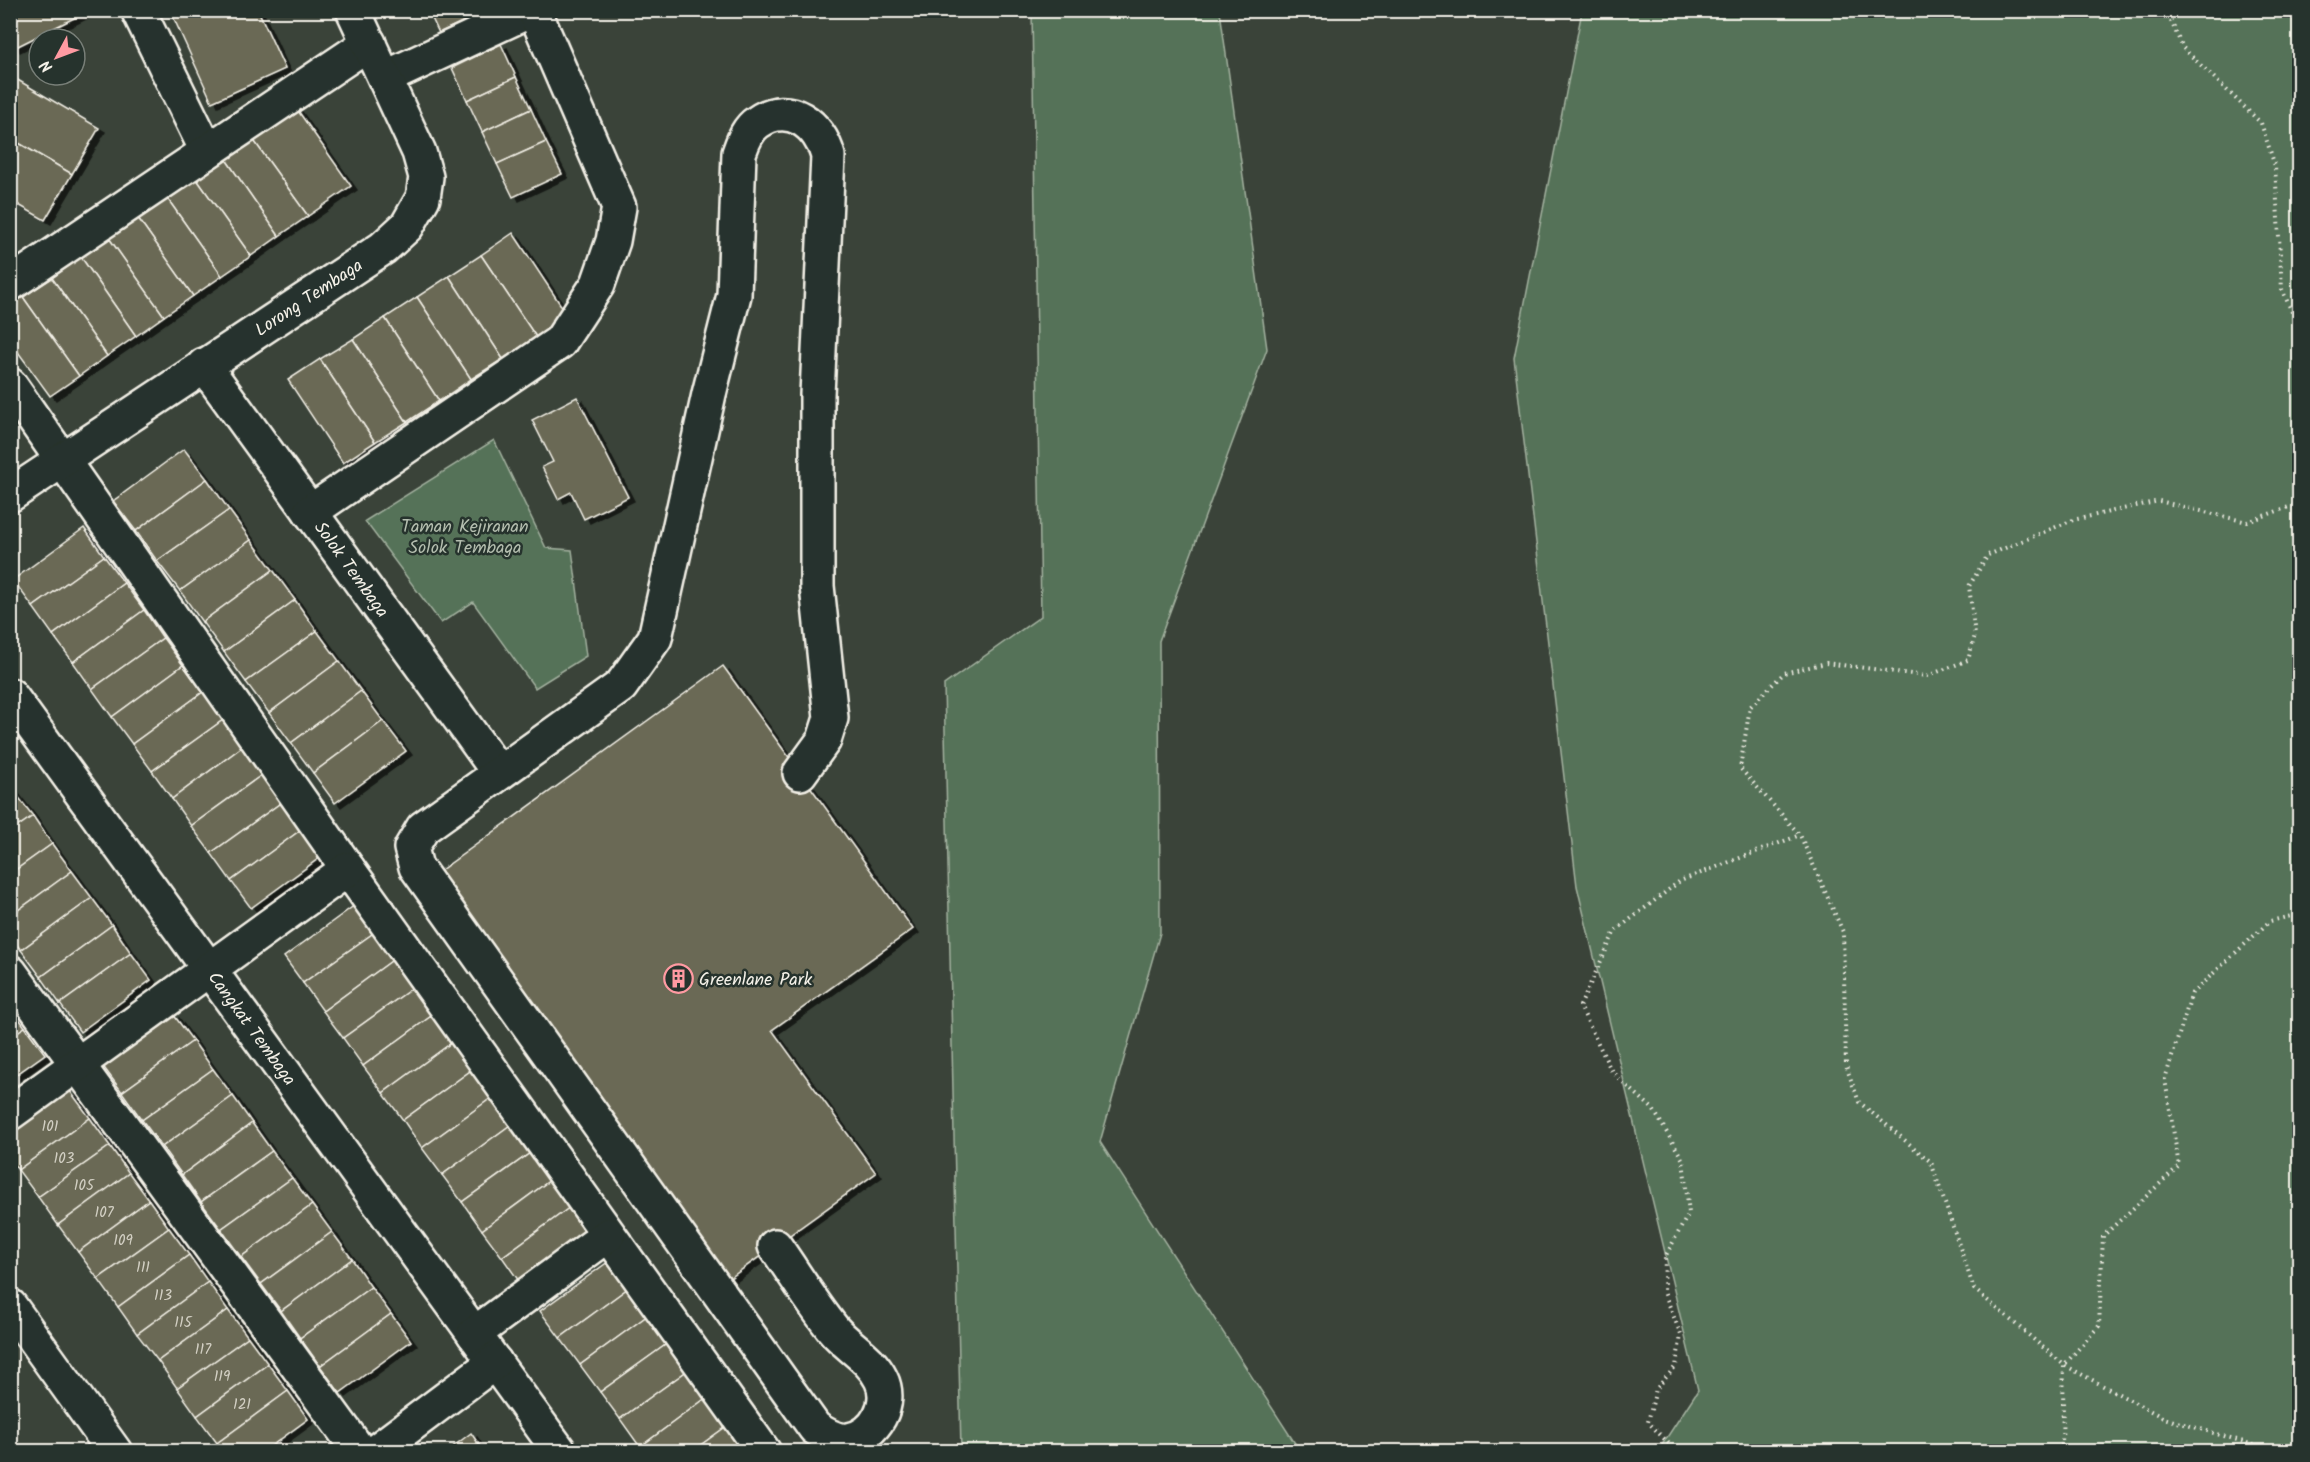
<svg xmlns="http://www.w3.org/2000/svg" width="2310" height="1462" viewBox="0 0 2310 1462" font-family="Kalam,sans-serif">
<defs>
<filter id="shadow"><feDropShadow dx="6" dy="4" stdDeviation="0" flood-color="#0009"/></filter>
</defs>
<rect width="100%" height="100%" fill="#3a4339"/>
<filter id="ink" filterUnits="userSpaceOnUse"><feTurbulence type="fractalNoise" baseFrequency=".0167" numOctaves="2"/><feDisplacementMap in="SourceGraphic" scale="12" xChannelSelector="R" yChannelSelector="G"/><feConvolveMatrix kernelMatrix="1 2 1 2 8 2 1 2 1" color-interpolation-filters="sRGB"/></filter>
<g filter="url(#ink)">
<g fill="#557259" stroke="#a4b2a0" stroke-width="1.5">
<path d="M1032,11H1220L1267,349L1159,641L1160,933L1100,1142L1300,1451H961L944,685L1041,616Z"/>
<path d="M1582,11H2299V1451H1658L1698,1390L1577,886L1514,358Z"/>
<path d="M494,440L546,548L572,550L586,656L535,688L473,602L441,623L365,521Z"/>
</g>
<g fill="#6a6954" stroke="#f4f1e8" stroke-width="1.5" filter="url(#shadow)">
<path d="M10,10H90L14,48L10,42Z"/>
<path d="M170,10H258L285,69L212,102Z"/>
<path d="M428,10H488L439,33Z"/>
<path d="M501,44L516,77L467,100L452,68Z"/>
<path d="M516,77L531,109L482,132L467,100Z"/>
<path d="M16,79L99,128L72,174L10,138V89Z"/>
<path d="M296,108L351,186L308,216L252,138Z"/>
<path d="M531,109L546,142L497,164L482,132Z"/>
<path d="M10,138L72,174L45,220L10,200Z"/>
<path d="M252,138L308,216L279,236L225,158Z"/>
<path d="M546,142L562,174L513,197L497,164Z"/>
<path d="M225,158L279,236L251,256L196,178Z"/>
<path d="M196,178L251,256L222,276L167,198Z"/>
<path d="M167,198L222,276L193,296L138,218Z"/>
<path d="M138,218L193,296L164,316L109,238Z"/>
<path d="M513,233L568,316L536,337L481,255Z"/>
<path d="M109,238L164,316L136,336L81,257Z"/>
<path d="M481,255L536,337L503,359L449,276Z"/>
<path d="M81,257L136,336L107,356L52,278Z"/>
<path d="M449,276L503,359L471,379L417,297Z"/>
<path d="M52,278L107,356L79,376L23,297Z"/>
<path d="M23,297L79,376L50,396L10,341V306Z"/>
<path d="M417,297L471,379L439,401L385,318Z"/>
<path d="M385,318L439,401L407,422L353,339Z"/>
<path d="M353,339L407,422L375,442L320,359Z"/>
<path d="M320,359L375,442L343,463L288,380Z"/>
<path d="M577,397L628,497L584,519L571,492L558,499L542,467L553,462L532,420Z"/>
<path d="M184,449L207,479L136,531L113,501Z"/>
<path d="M207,479L229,510L157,561L136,531Z"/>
<path d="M229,510L251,540L180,591L157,561Z"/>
<path d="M84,528L104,556L33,607L13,580Z"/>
<path d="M251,540L273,570L202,622L180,591Z"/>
<path d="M104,556L124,583L53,635L33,607Z"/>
<path d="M273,570L295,600L224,652L202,622Z"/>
<path d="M124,583L144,610L73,662L53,635Z"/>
<path d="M295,600L317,631L246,682L224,652Z"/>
<path d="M144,610L163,638L92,689L73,662Z"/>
<path d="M317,631L339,661L269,713L246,682Z"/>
<path d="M163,638L183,665L112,717L92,689Z"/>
<path d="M339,661L361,691L291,743L269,713Z"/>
<path d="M183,665L203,692L132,744L112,717Z"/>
<path d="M723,666L913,929L772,1030L876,1173L730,1278L437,873Z"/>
<path d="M361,691L383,721L313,773L291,743Z"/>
<path d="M203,692L223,720L152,771L132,744Z"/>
<path d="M223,720L242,747L172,799L152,771Z"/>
<path d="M383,721L406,751L335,803L313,773Z"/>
<path d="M242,747L263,774L191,826L172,799Z"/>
<path d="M263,774L282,802L211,853L191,826Z"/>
<path d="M12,789L33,816L10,832V790Z"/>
<path d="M282,802L302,829L231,881L211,853Z"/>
<path d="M33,816L52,844L10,874V832Z"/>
<path d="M302,829L322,856L251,908L231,881Z"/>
<path d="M52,844L72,871L10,916V874Z"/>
<path d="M72,871L92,898L21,950L10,936V916Z"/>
<path d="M92,898L112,925L41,977L21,950Z"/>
<path d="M355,905L375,932L303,983L284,957Z"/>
<path d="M112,925L131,953L60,1004L41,977Z"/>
<path d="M375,932L394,959L323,1011L303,983Z"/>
<path d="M131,953L151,980L80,1032L60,1004Z"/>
<path d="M394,959L414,987L343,1038L323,1011Z"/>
<path d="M414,987L434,1014L363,1066L343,1038Z"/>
<path d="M10,1006L25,1027L10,1037Z"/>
<path d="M173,1014L193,1041L122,1092L102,1065Z"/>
<path d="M434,1014L454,1041L383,1093L363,1066Z"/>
<path d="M25,1027L45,1054L10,1079V1037Z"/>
<path d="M193,1041L213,1069L142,1120L122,1092Z"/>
<path d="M454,1041L473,1069L403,1120L383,1093Z"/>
<path d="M213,1069L233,1096L162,1147L142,1120Z"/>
<path d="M473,1069L494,1096L422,1148L403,1120Z"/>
<path d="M70,1091L90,1118L18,1170L10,1159V1134Z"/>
<path d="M233,1096L252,1123L182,1175L162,1147Z"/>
<path d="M494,1096L513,1123L442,1175L422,1148Z"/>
<path d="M90,1118L110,1146L38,1197L18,1170Z"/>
<path d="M252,1123L272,1151L201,1202L182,1175Z"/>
<path d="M513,1123L533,1151L462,1202L442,1175Z"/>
<path d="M110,1146L129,1173L58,1225L38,1197Z"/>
<path d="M272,1151L292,1178L221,1229L201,1202Z"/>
<path d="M533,1151L553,1178L482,1230L462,1202Z"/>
<path d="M129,1173L149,1200L78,1252L58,1225Z"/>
<path d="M292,1178L312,1205L241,1257L221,1229Z"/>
<path d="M553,1178L573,1205L502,1257L482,1230Z"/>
<path d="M149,1200L169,1228L98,1279L78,1252Z"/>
<path d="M312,1205L332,1232L261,1284L241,1257Z"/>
<path d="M573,1205L592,1233L521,1284L502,1257Z"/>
<path d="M169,1228L189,1255L118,1307L98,1279Z"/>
<path d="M332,1232L352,1259L281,1311L261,1284Z"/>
<path d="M189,1255L208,1282L137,1334L118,1307Z"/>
<path d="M352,1259L371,1287L300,1338L281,1311Z"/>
<path d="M612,1259L631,1286L560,1338L540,1311Z"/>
<path d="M208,1282L228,1310L158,1361L137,1334Z"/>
<path d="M631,1286L651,1313L580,1365L560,1338Z"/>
<path d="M371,1287L391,1314L320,1366L300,1338Z"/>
<path d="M228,1310L248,1337L177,1388L158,1361Z"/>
<path d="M651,1313L671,1341L600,1392L580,1365Z"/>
<path d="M391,1314L411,1341L340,1393L320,1366Z"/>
<path d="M248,1337L268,1364L197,1416L177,1388Z"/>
<path d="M671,1341L691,1368L620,1419L600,1392Z"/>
<path d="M268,1364L288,1391L217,1443L197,1416Z"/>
<path d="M691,1368L710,1395L640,1447L620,1419Z"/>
<path d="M288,1391L308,1419L263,1452H223L217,1443Z"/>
<path d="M710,1395L731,1423L691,1452H643L640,1447Z"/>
<path d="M731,1423L748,1452H691Z"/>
<path d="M471,1433L484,1452H446Z"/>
</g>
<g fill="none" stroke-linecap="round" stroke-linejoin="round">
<defs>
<g id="minor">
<path d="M138,10L207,151"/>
<path d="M385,78L531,10"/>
<path d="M10,284L369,43"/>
<path id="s1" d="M204,365L499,773"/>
<path d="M10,385L348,869L764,1452"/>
<path id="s2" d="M10,495L383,248L407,226L423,198L426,177L419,152L353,10"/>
<path d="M310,512L560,342L598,284L613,241L619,207L534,10"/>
<path id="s3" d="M10,695L560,1452"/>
<path d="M10,972L360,1452"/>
<path d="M10,1113L348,869"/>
<path d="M775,1246C794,1273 812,1303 833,1329C848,1347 870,1357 881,1379C893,1403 876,1435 849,1440C837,1442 824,1434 815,1428L416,867L411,848L423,828L621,686L655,638L709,394L734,295L739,153C743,142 747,129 758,122C789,100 820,125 828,156L817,395V586L831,718L824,740L800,773"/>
<path d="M10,1306L115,1452"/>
<path d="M474,1334L608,1235"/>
<path d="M375,1452L495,1362"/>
</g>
</defs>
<use href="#minor" stroke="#f4f1e8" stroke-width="38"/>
<g stroke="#f4f1e8" stroke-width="4" stroke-dasharray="1.5 4.5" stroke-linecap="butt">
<path d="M2166,10L2183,48L2261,123L2275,166L2282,289L2300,331"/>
<path d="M1677,1452L1648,1422L1656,1389L1676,1366L1681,1335L1664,1292L1665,1257L1689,1213L1683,1160L1653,1109L1612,1072L1580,1006L1615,931L1680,881L1800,835"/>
<path d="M2051,1452L2062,1445L2064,1365L2099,1326L2103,1236L2179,1166L2165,1079L2192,993L2270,921L2300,914"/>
<path d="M2277,1452L2164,1418L2064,1365L1974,1289L1931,1162L1859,1102L1846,1066L1843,932L1800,835L1740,768L1750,707L1784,673L1826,663L1927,676L1968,660L1975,635L1969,586L1988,555L2073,520L2159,501L2247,522L2300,503"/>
</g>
<use href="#minor" stroke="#26332d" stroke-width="33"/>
</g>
</g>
<defs>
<symbol id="building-ring" viewBox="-11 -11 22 22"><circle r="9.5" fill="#26332d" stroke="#ff9aa2" stroke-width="1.5"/><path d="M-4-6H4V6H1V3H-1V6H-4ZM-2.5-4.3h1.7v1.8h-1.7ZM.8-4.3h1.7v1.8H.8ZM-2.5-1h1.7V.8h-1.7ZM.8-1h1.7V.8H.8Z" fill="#ff9aa2"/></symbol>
</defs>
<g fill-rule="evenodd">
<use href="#building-ring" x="662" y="962" width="33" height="33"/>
</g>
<g text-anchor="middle" stroke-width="5" stroke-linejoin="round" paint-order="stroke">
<g font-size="15" fill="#d2cfc3">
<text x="50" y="1131">101</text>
<text x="64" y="1163">103</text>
<text x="84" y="1190">105</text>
<text x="104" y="1217">107</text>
<text x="123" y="1245">109</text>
<text x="143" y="1272">111</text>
<text x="163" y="1300">113</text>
<text x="183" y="1327">115</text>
<text x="203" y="1354">117</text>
<text x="222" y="1381">119</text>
<text x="242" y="1409">121</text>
</g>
<g font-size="18" fill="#f4f1e8" stroke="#26332d">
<text dy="6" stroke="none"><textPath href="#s2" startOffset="358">Lorong Tembaga</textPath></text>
<text dy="6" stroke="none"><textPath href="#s1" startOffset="252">Solok Tembaga</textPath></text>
<text dy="6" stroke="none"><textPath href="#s3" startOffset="412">Cangkat Tembaga</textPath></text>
</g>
<g font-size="18" fill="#b4beaf" stroke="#26332d">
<text x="465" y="532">Taman Kejiranan<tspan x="465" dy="21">Solok Tembaga</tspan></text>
</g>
<g font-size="18" fill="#f4f1e8" stroke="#26332d" text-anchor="start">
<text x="699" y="985">Greenlane Park</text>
</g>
</g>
<rect width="2310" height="1462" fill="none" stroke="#26332d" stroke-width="36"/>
<rect x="18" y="18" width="2274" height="1426" fill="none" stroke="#f4f1e8" stroke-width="2" filter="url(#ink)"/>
<g transform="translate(57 57) rotate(229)"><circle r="28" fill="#26332d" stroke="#787f78" stroke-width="1.5"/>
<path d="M0-4.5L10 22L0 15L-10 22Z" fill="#ff9aa2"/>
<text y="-9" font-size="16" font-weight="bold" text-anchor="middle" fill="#f4f1e8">N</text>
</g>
</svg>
